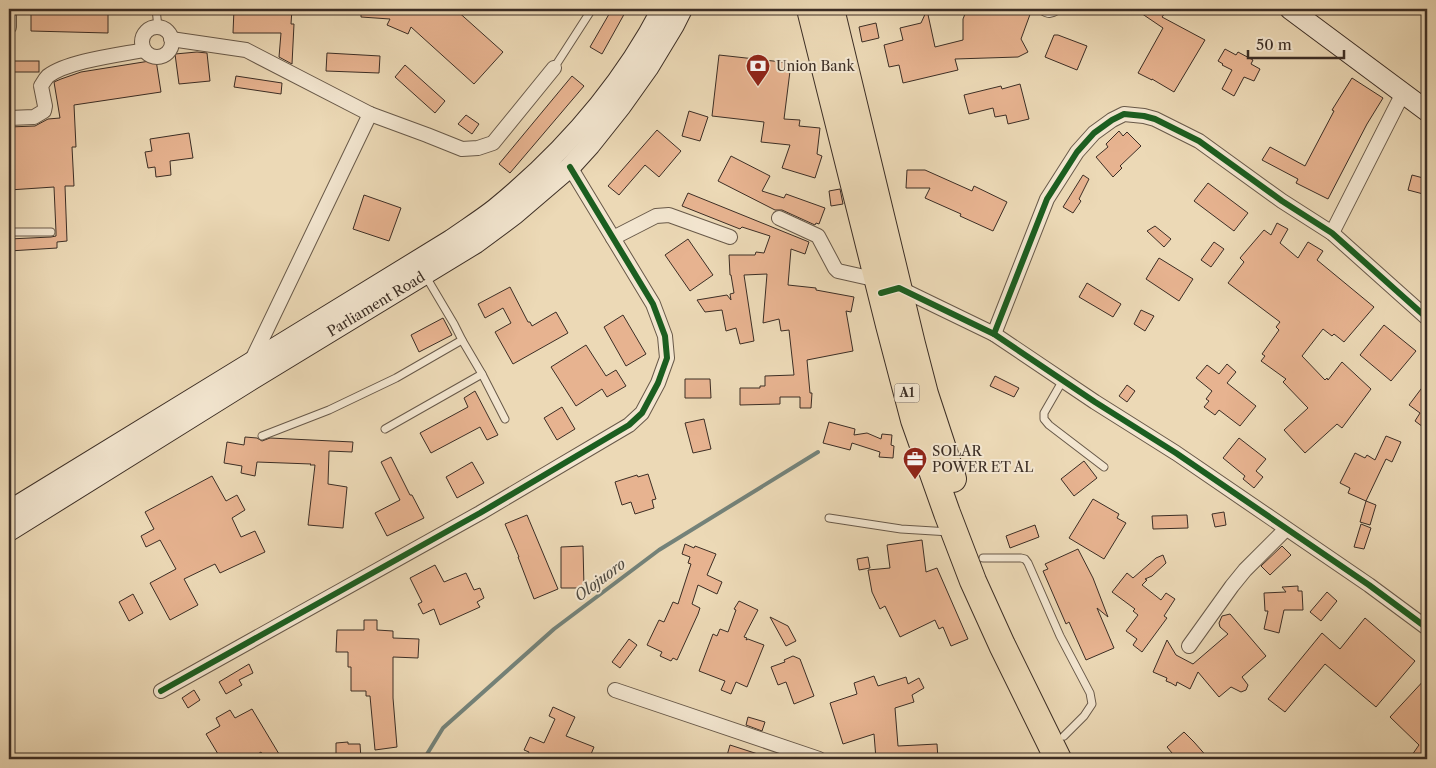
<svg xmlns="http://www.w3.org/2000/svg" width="1436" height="768" viewBox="0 0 1436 768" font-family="'Libre Caslon Text',serif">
<rect width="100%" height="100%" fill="#ecd9b6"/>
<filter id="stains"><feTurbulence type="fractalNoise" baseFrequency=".004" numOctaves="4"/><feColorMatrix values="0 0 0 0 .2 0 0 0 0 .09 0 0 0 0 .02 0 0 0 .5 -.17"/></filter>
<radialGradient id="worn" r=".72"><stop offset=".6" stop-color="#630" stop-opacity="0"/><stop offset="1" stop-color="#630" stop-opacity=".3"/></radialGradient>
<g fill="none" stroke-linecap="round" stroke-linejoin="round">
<path stroke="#748279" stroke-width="4" d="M424,759L443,728L554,629L659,550L818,452"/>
</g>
<g fill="#e7b390" stroke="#3c2e25">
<path d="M31,9H108V33L31,31Z"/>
<path d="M234,9H292L291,24H294L292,64L279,57L281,33H233Z"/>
<path d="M361,9H438L451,14L455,9L503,52L474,84L411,27L408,34L387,25L390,19L361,17Z"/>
<path d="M612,9H627L602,54L590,47Z"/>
<path d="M967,9H1032L1021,39L1028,52L1018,57L955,59L958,70L903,83L899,65L889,67L884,45L903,40L900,28L921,23L927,10L935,47L963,40V19Z"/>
<path d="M1135,9H1159L1165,13L1162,17L1205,40L1174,92L1152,79V80L1138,73L1163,28Z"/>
<path d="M876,23L879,38L862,42L859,27Z"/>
<path d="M1054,35H1058L1087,46L1077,70L1045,57Z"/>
<path d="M1225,49L1236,55L1238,52L1253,60L1251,64L1260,69L1254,81L1244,77L1234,96L1222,89L1232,70L1222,65L1223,64L1218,61Z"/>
<path d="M197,52L207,53L210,81L179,84L175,54Z"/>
<path d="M327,53L380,56L379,73L326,71Z"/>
<path d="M719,55L791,63L784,119L800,120L799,126L820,128L817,154L822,156L815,178L782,168L790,145L761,142L764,122L712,116Z"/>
<path d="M156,60L161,92L74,105L76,147H72L74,186H65L67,241L57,242V248L9,251V239L51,237L56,236V232L54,187L9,190V127L35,126L48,119L60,118L54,82L61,79L81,72Z"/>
<rect x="9" y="61" width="30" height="11"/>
<path d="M405,65L445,101L435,113L395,77Z"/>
<path d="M236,76L282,83L281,94L234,87Z"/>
<path d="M572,76L584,86L510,173L499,164Z"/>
<path d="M1352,78L1383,98L1367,124L1328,199L1296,183L1298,179L1262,160L1270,147L1305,166L1334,111L1332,110Z"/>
<path d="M1020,84L1029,119L1008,124L1006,115L995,117L993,108L969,114L964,95L1001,86L1002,89Z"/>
<path d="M689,111L708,117L700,141L682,136Z"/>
<path d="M466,115L479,124L472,134L458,124Z"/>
<path d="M657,130L681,151L659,177L645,165L619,195L608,186Z"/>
<path d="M1119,131L1123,136L1127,132L1141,146L1120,166L1122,168L1113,177L1096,157L1108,147L1106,144Z"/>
<path d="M189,133L193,158L170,161L171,175L156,177L155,167L148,168L145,152L152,151L150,139Z"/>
<path d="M731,156L770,176L762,191L784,198L786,194L825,208L819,224L816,223L815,225L782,210H775L718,181Z"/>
<path d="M907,170H925L972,191L974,186L1007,202L993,231L960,216L961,214L925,198L930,188H906Z"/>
<path d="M1083,175L1089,179L1079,199L1081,201L1073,213L1063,207Z"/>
<path d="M1412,175L1427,179V195L1408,190Z"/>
<path d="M1208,183L1248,213L1234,231L1194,201Z"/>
<path d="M840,189L843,204L831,206L829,191Z"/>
<path d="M688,193L809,242L805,254L791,249L788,285L816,288V290L854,297L851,312L846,311L853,351L807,360L810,393H812L811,408H800V397H780V404L740,405V388H760V386H765V376L794,375L789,330L781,331L779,319L763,323L767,274L744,275L754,341L740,344L736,328L726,331L722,310L705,312L697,300L727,295L731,300L730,294L734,293L731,275H730L729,255H755L756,252L764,253L770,236L742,227L740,229L682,206Z"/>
<path d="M364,195L401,208L389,241L353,229Z"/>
<path d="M1277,223L1288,229L1280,243L1298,258L1308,242L1323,251L1317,260L1374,307L1344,342L1334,334L1332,336L1323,329L1302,356L1325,380L1327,378L1328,380L1342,362L1371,389L1342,428L1337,424L1305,453L1284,430L1308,408L1283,382L1286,379L1261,361L1265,356L1262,354L1279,330L1276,327L1280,322L1228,283L1244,262L1240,258L1264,230L1271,235Z"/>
<path d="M1155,226L1171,239L1164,247L1147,231Z"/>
<path d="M688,239L713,275L690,291L665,255Z"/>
<path d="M1214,242L1224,249L1211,267L1201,260Z"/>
<path d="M1159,258L1193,279L1179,301L1146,279Z"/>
<path d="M1087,283L1121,304L1113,317L1079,297Z"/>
<path d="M510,287L528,322H530L532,326L556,312L568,333L513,364L495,332L511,323L503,308L485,318L478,304Z"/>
<path d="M1141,310L1154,316L1145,331L1134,324Z"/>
<path d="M623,315L646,354L626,366L604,327Z"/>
<path d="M443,318L452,335L419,352L411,335Z"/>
<path d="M1384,325L1416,351L1391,381L1360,355Z"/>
<path d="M586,345L606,376L616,370L626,386L607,397L602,389L576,406L551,367Z"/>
<path d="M1227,364L1236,372L1227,383L1256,406L1240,426L1219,410L1215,415L1204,407L1209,401L1206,399L1212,391L1196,378L1207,365L1219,374Z"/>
<path d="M995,376L1019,388L1014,397L990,386Z"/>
<path d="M685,379H710L711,398H685Z"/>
<path d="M1427,381V430L1415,421L1420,413L1409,405Z"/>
<path d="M1127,385L1135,391L1127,402L1119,396Z"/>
<path d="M475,391L498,435L487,440L480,427L431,453L420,433L468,407L464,398Z"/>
<path d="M562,407L575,429L557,440L544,418Z"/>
<path d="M704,419L711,449L693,453L685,423Z"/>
<path d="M829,422L855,429L854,435L867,433L881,439L882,434L892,435L891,445L894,446L893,458L879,457L880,452L852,443L850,450L823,443Z"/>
<path d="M1386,436L1401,442L1392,462L1386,459L1366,501L1348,493L1350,488L1340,483L1355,453L1365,458L1367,455L1375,460Z"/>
<path d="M245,437L257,438L262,441L270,438L353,442L352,452L329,451L328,484L347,487L343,528L308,525L315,465H310L311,464L257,462L255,476L241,473L242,466L224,463L227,442L244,445Z"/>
<path d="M1239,438L1266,459L1256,471L1263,477L1254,488L1243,479L1245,476L1223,458Z"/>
<path d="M391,457L410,495H412L424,518L387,536L375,513L400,500L381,462Z"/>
<path d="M1084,461L1097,478L1074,496L1061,479Z"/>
<path d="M472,462L484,483L457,498L446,477Z"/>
<path d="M648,474L656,499L652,500L654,508L635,514L631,502L622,505L615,482L637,475L638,477Z"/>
<path d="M212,476L226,501L237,495L245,510L232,518L241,537L255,531L265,552L220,573L215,564L184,579L198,605L170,620L150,583L176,569L160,540L146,547L141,536L154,529L145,512Z"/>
<path d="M1093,499L1119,514L1117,518L1126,523L1104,559L1069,538Z"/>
<path d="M1366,501L1376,505L1370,525L1360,522Z"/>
<path d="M1224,512L1226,525L1215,527L1212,514Z"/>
<path d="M527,515L558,589L534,599L518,557H519L505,524Z"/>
<path d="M1187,515L1188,528L1153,529L1152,516Z"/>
<path d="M1361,524L1371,528L1364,549L1354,547Z"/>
<path d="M1035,525L1039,537L1010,548L1006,536Z"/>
<path d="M922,540L926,572L937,568L968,639L951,646L943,627L939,629L935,620L900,637L885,606L880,609L872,592L868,570L890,568L887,545Z"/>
<path d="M685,544L694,548L695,546L716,554L707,575L722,582L717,594L698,585L692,604L700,608L698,614L677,660L673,658L671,661L660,656L662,652L647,645L659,620L664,622L673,602L678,604L691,564L688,563L690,557L682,554Z"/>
<path d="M583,546L584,588H561V547Z"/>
<path d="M1282,546L1291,555L1270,575L1261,566Z"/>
<path d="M1078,549L1093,578L1108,617L1097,608L1114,648L1086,660L1069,622L1066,624L1043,571L1048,569L1045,564Z"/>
<path d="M1163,555L1166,563L1152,576L1145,579L1147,580L1142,585L1161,600L1166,593L1175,599L1164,616L1167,618L1142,652L1133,645L1137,639L1126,631L1138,615L1133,611L1135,609L1112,592L1127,573L1133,578L1156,558Z"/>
<path d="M868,557L870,568L859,570L857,559Z"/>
<path d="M435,565L444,582L466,573L474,590L480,588L484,598L477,602L480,607L440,625L434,609L423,614L418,604L422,602L410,578Z"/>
<path d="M1298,586V591H1302L1303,610H1284L1279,633L1264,629L1268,611H1265L1264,593L1286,592L1282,587Z"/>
<path d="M1327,592L1337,601L1321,621L1310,612Z"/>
<path d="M133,594L143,613L129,621L119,602Z"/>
<path d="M739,601L758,610L744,637L747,638L746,640L748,639L764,645L747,687L736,682L731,694L721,690L725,681L699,671L713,634L717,636L720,629L728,632L736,610L734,609Z"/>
<path d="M1230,614L1266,656L1242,677L1248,685L1246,690L1241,692L1231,687L1219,697L1198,672L1190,689L1177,682L1176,686L1171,683L1166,681L1167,678L1153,672L1167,640L1176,655L1193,664L1228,634L1220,627L1219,623L1222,616Z"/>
<path d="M770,617L788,626L796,641L786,646Z"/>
<path d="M1365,618L1415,661L1376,707L1325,664L1285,712L1268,699L1322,633L1340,649Z"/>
<path d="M364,620H377V630L393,631V638L419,639L418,658L393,657V698L397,747L375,750L370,696H366V691H351V667H348V652H336L337,630H364Z"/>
<path d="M629,639L637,645L620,668L612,662Z"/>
<path d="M793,656L800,659L814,696L794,704L786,682L778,685L771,667L785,662L784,660Z"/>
<path d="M249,664L253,673L239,680L242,685L226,694L219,682Z"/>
<path d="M874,676L878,686L906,677L908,684L919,678L924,688L912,695L914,702L895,708L898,746L937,744L938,759H876L874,734L843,744L830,703L857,694L854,683Z"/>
<path d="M1427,677V759H1417L1412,755L1419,745L1390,717Z"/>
<path d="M194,690L200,700L188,708L182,698Z"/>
<path d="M553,707L575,717L566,736L594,747L589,759H526L529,752L524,750L530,737L544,743L555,719L549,716Z"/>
<path d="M252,709L282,759H265L261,752L250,759H221L206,734L220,726L216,718L230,710L235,718Z"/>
<path d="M748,717L765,722L762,731L746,725Z"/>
<path d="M1184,732L1194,742L1209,759H1164L1172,753L1167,747Z"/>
<path d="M348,742V744H360L361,759H336V743Z"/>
<path d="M730,745L767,757L766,759H726Z"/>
</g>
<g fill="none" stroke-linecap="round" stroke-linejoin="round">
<defs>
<g id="lane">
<path d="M156,9L158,27"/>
<path d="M554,68L592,9"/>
<path d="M9,232H51"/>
<path d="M482,374L505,419"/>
<path d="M1063,380L1044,413V419L1049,425L1104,467"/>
<path d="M385,429L482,374L462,340"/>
<path d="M262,436L329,410L396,378L462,340L454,324L425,275"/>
<path d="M829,518L901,529L950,532"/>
<path d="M983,558H1021L1025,559L1028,563L1060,636L1090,693L1092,704L1084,716L1064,736"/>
</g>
<g id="street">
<path d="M1046,9L1049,10L1053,9"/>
<path d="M9,16V27"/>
<circle cx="157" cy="42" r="15"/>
<path d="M171,39L246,50L370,114L427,135L462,149L478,148L493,143L554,68"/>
<path d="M9,118L34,117L44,111L45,106L41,86C43,83 45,79 48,76C68,61 118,55 144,50"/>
<path d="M779,218L818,236L835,268L838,271L878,280"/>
<path d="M1332,233L1403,93"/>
<path d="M613,238L656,216L669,215L730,237"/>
<path d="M897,289L899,288L994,334L1095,402L1176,453L1369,585L1427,628"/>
<path d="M994,334L1047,199L1077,152L1094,133L1112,120L1124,114L1144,116L1155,119L1199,141L1282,201L1332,233L1427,318"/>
<path d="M250,364L370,114"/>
<path d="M1189,646L1232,586L1245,570L1286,529"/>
<path d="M615,690L819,759"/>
<path d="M161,691L480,513L629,425L642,413L658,383L667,358L665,336L653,304L570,167"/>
</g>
<g id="secondary">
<path d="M1290,9L1427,111"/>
<path d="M9,511L451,240C465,230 481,220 495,209C562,154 622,86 662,9"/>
<path d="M9,531L251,380L476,243L515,214L570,167L590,145L621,106L648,68L674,25L682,9"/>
</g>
<g id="highway">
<path d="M810,9L889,325L914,420L947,513L973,581L1002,645L1058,759"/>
<path d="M831,9L912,344L925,394L953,479"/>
</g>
</defs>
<use href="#lane" stroke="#685949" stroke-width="9"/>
<use href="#street" stroke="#685949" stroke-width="16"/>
<use href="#secondary" stroke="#3c2e25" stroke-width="22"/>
<use href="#highway" stroke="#3c2e25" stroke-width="28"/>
<use href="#lane" stroke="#f3e6d0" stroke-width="7"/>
<use href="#street" stroke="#f3e6d0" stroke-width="14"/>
<use href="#secondary" stroke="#f3e6d0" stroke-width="20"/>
<use href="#highway" stroke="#ecd9b6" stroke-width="26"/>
<defs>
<g id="cycleway">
<path d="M881,293L899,288L994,334L1095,402L1176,453L1369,585L1427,628"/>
<path d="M994,334L1047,199L1077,152L1094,133L1112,120L1124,114L1144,116L1155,119L1199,141L1282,201L1332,233L1427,318"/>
<path d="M161,691L480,513L629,425L642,413L658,383L667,358L665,336L653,304L570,167"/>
</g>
</defs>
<use href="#cycleway" stroke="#f3e6d0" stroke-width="9"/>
<use href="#cycleway" stroke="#1b5e20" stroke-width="6"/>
</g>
<defs>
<symbol id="bank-pin" viewBox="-11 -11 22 30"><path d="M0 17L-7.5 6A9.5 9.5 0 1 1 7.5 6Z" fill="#8f2418" stroke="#f3e6d0"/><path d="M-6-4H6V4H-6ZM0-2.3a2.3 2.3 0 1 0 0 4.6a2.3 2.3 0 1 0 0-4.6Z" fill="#fff"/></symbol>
<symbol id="office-pin" viewBox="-11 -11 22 30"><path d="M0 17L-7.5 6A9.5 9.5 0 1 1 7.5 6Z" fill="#8f2418" stroke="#f3e6d0"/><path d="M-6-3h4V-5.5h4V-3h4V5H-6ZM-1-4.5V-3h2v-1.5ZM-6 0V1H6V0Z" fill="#fff"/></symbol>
</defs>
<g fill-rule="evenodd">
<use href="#bank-pin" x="744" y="52" width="28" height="38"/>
<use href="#office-pin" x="901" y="445" width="28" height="38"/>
</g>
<g text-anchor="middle" stroke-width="4" stroke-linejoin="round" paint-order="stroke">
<rect fill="#f3e6d0" stroke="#736558" stroke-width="1" x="894.5" y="383.5" width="25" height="19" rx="4"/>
<g font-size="12" font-weight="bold" fill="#3c2e25">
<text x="907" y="397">A1</text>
</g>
<g font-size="14" fill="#3c2e25" stroke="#f3e6d0" text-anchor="start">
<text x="776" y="71">Union Bank</text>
<text x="932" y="456">SOLAR<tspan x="932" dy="16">POWER ET AL</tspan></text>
</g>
<g font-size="14" fill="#3c2e25" stroke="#f3e6d0">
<text transform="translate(376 304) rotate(-31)" y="5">Parliament Road</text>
</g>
<g font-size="15" font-style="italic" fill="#4f4a41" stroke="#f3e6d0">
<text transform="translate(600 580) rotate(-37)" y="5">Olojuoro</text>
</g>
</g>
<rect width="1436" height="768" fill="none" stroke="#ecd9b6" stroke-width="30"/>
<rect x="10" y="10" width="1416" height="748" fill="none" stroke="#3c2e25" stroke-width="2.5"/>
<rect x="15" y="15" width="1406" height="738" fill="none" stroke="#3c2e25"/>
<path d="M1248 50v8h96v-8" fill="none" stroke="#3c2e25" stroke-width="2.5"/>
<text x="1256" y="50" font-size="15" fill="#3c2e25" stroke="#f3e6d0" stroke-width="4" paint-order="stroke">50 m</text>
<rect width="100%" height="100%" filter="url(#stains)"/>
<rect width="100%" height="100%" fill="url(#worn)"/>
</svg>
